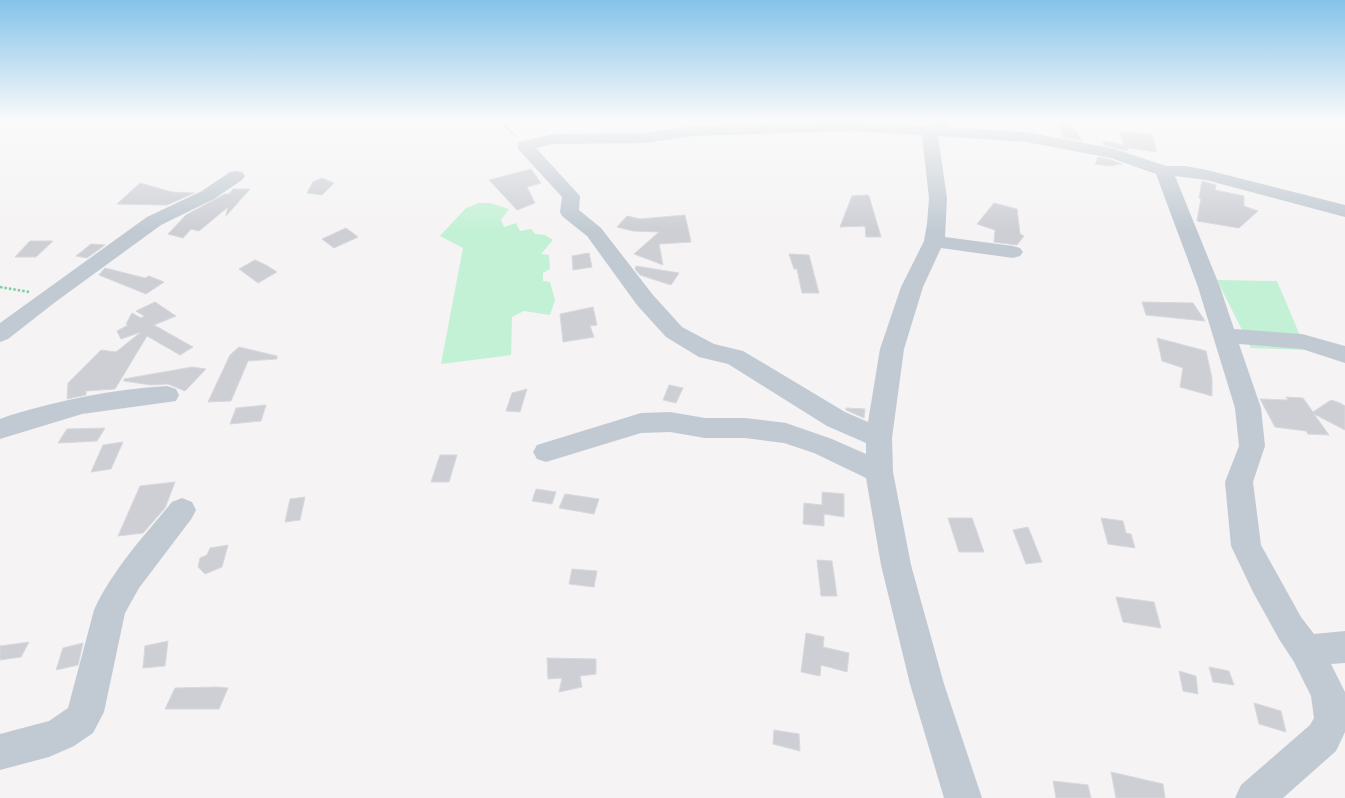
<svg xmlns="http://www.w3.org/2000/svg" width="1345" height="798" viewBox="0 0 1345 798" font-family="'Nunito Sans',sans-serif">
<rect width="100%" height="100%" fill="#f5f3f3"/>
<g fill="#c3f1d5">
<path d="M479,203H490L509,209L501,220L504,227L516,223L520,231L531,229L535,234L545,235L553,240L541,254L549,255L550,269L543,273V281L550,282L555,300L550,315L524,311L512,317L511,355L441,364L463,248L440,236L466,208Z"/>
<path d="M1217,280L1277,281L1306,350L1251,348Z"/>
</g>
<g fill="#cdcfd5" stroke="#d7d9de">
<path d="M1056,119H1069L1082,141L1063,137Z"/>
<path d="M1120,131L1152,134L1157,152L1128,148L1127,151L1103,145L1104,141L1123,145Z"/>
<path d="M1098,157L1111,160L1122,164L1109,166L1095,164Z"/>
<path d="M531,169L541,183L527,187L535,203L517,210L489,180Z"/>
<path d="M322,178L334,183L322,195L307,193L313,182Z"/>
<path d="M1202,181L1216,185L1215,190L1244,196V206L1258,211L1239,228L1197,221L1201,198H1199Z"/>
<path d="M140,183L172,192L194,193L167,205L117,204Z"/>
<path d="M233,189H250L226,216L228,207L199,231L191,229L183,238L168,234L186,215L225,194H229Z"/>
<path d="M867,195L869,196L881,237H866L865,226L840,227L852,196Z"/>
<path d="M994,203L1017,209L1020,234L1024,236L1017,245L994,242L995,230L977,224Z"/>
<path d="M685,215L691,242L659,244L663,265L634,254L659,232L633,231L617,227L627,216L640,219Z"/>
<path d="M346,228L358,237L334,248L322,239Z"/>
<path d="M30,241H53L36,257H15Z"/>
<path d="M91,244L105,245L87,258L76,256Z"/>
<path d="M589,253L592,267L573,270L572,256Z"/>
<path d="M789,254L809,255L819,293H802L797,269H794Z"/>
<path d="M255,260L266,265L277,272L258,283L239,269Z"/>
<path d="M636,266L679,273L671,285L640,275L635,269Z"/>
<path d="M105,268L145,278L149,276L164,282L146,294L99,275Z"/>
<path d="M155,302L176,316L154,325L193,347L180,355L147,336L115,389L86,391V395L67,399L68,383L101,350L116,352L141,332L121,339L117,331L128,325L126,324L132,313L141,318L144,316L136,311Z"/>
<path d="M1142,302L1193,303L1205,321L1146,315Z"/>
<path d="M593,307L597,325L590,326L594,337L563,342L560,314Z"/>
<path d="M1157,338L1206,351L1212,378V396L1180,387L1183,368L1162,361Z"/>
<path d="M239,347L277,356V359L248,361L231,401L208,402L230,355Z"/>
<path d="M192,367L206,369L185,391L168,384L151,385L124,381V379Z"/>
<path d="M669,385L683,388L676,403L663,400Z"/>
<path d="M527,389L520,412L506,411L512,393Z"/>
<path d="M1286,397L1303,398L1313,412L1331,400L1340,403L1345,406V430L1314,414L1329,435L1308,434L1306,431L1275,427L1260,399L1288,400Z"/>
<path d="M266,405L261,421L230,424L236,408Z"/>
<path d="M846,408L865,409L864,418L846,410Z"/>
<path d="M105,428L97,441L58,443L67,429Z"/>
<path d="M123,442L111,469L91,472L103,445Z"/>
<path d="M440,455H457L449,482H431Z"/>
<path d="M175,482L165,508L143,533L118,536L140,486Z"/>
<path d="M536,489L556,492L552,504L532,501Z"/>
<path d="M822,492L844,494V517L824,514V526L803,524L804,503L822,505Z"/>
<path d="M565,494L599,499L594,514L559,508Z"/>
<path d="M305,497L300,520L285,522L290,499Z"/>
<path d="M948,518H972L984,552H959Z"/>
<path d="M1101,518L1123,521L1126,533L1131,534L1135,548L1108,544Z"/>
<path d="M1028,527L1042,562L1026,564L1013,530Z"/>
<path d="M228,545L222,567L205,574L198,567L200,558L207,555L210,548Z"/>
<path d="M817,560L832,561L837,596H821Z"/>
<path d="M572,569L597,571L594,587L569,584Z"/>
<path d="M1116,597L1154,602L1161,628L1123,622Z"/>
<path d="M806,633L824,637L823,647L849,653L847,672L821,665L820,676L801,672Z"/>
<path d="M168,641L165,666L143,668L145,646Z"/>
<path d="M29,642L21,657L0,660V646Z"/>
<path d="M83,643L78,665L56,670L63,648Z"/>
<path d="M547,658L596,659V674L580,676L582,687L559,692L562,678L548,679Z"/>
<path d="M1209,667L1229,671L1234,685L1213,682Z"/>
<path d="M1179,671L1196,676L1198,694L1183,691Z"/>
<path d="M217,687L228,688L219,709H165L175,688Z"/>
<path d="M1254,703L1281,711L1286,732L1259,724Z"/>
<path d="M774,730L799,734L800,751L773,744Z"/>
<path d="M1111,772L1163,784L1165,798H1116Z"/>
<path d="M1053,781L1088,785L1091,798H1056Z"/>
</g>
<g fill="none" stroke-linecap="round" stroke-linejoin="round">
<g stroke="#7ad0a6" stroke-width="2.5" stroke-dasharray="2.5 2" stroke-linecap="butt">
<path d="M498,119L515,136"/>
<path d="M0,287L29,292"/>
</g>
<g fill="#c1cad2" fill-rule="evenodd">
<path d="M938,119H951L953,121L947,127L1026,132L1115,149L1166,166H1185L1207,170L1345,205V217L1206,180L1175,176L1220,287L1234,329L1302,334L1345,346V363L1302,349L1239,344L1261,408L1265,446L1253,482L1261,545L1301,617L1314,634L1345,631V663L1331,664L1345,692V732L1336,751L1283,798H1235L1241,785L1310,725L1314,718L1311,696L1294,662L1279,639L1253,592L1231,546L1225,482L1239,446L1235,408L1198,287L1156,174L1111,158L1026,142L938,136L947,198L945,237L1013,246L1020,248L1023,252L1020,256L1013,258L941,248L923,287L904,349L892,438L893,472L911,565L944,684L982,798H944L910,684L881,565L866,478L814,453L784,443L745,438H705L670,432L641,433L546,462L537,459L533,452L537,445L641,413L670,412L705,418H745L786,423L832,439L866,454V443L827,426L728,364L699,357L666,337L637,305L587,236L562,216L560,212L562,197L519,150L517,146L519,142L554,134L645,133L694,126L851,121L929,126ZM851,131L922,135L929,198L927,224L924,241L901,287L880,349L868,422L845,412L743,351L714,344L682,327L653,295L601,228L579,210L580,196L536,148L554,144L645,143L694,136Z"/>
<path d="M236,171L242,172L245,176L242,180L214,199L161,225L54,303L8,339L0,342V323L147,217L202,191L230,172Z"/>
<path d="M167,386L176,389L179,395L176,401L82,414L0,439V419L11,415C62,400 113,389 167,386Z"/>
<path d="M182,498L192,502L196,510L192,518L139,588L125,613L104,712L93,733L74,746L49,757L0,770V734L49,721L68,708L94,610C113,569 144,536 172,502Z"/>
</g>
</g>
<linearGradient id="sky" x2="0" y2="1"><stop stop-color="#85c3ea"/><stop offset="0.52" stop-color="#fafafa"/><stop offset="1" stop-color="#fafafa" stop-opacity="0"/></linearGradient>
<rect width="1345" height="231" fill="url(#sky)"/>
</svg>
